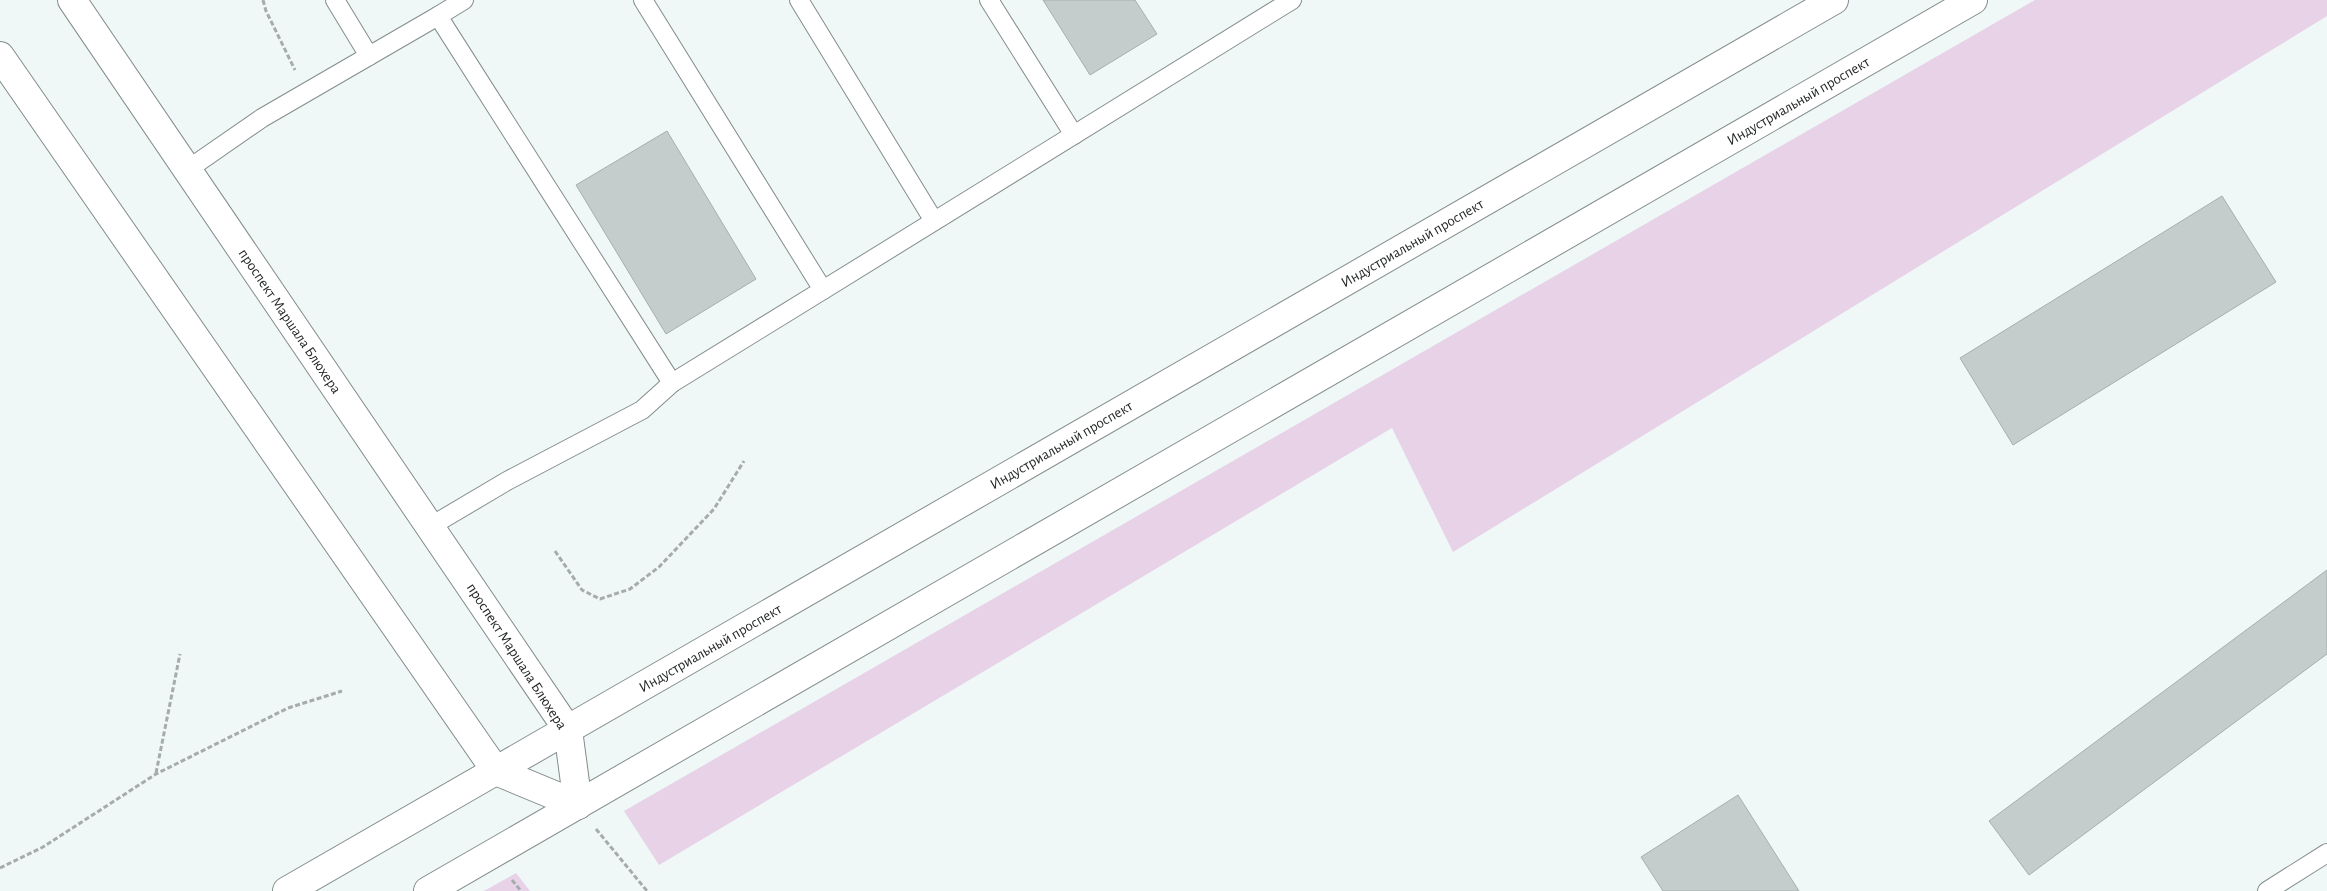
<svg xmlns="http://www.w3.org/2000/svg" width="2327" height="891" viewBox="0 0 2327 891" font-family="'Alegreya Sans',sans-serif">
<rect width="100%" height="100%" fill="#eff8f7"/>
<g fill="#e7d2e7">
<path d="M2035,0H2327V16L1453,552L1392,428L659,865L624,811Z"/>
<path d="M516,873L530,891H484Z"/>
</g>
<g fill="#c4cdcc" stroke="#a6afad">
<path d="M1043,0H1135L1157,34L1090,75Z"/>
<path d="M667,131L756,279L666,334L576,185Z"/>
<path d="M2222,196L2276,282L2013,445L1960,358Z"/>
<path d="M2327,570V654L2029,875L1989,821Z"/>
<path d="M1738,795L1799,891H1663L1641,857Z"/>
</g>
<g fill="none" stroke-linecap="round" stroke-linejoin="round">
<defs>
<g id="service">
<path d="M335,0L369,56"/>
<path d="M464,0L438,16L672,383"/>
<path d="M799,0L934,221"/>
<path d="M989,0L1074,135"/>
<path d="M187,170L262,118L438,16"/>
<path d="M823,290L1292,0"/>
<path d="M431,526L507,481L642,410L672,383L823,290L643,0"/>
<path d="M2267,891L2327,853"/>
</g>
<g id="tertiary">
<path d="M72,0L568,730L578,805"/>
<path d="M0,56L496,771L578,805"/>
</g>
<g id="primary">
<path d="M287,891L1834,0"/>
<path d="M428,891L1973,0"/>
</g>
</defs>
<use href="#service" stroke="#848d8c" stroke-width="20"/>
<use href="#tertiary" stroke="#848d8c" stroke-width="30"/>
<use href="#primary" stroke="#848d8c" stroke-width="30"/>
<g stroke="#a5acab" stroke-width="3" stroke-dasharray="5 2.5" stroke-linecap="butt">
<path d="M263,0L266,11L295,70"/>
<path d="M555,551L582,590L600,599L630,589L659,567L714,509L744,461"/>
<path d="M156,773L180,654"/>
<path d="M596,829L647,891"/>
<path d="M0,868L43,847L156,774L288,708L342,691"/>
<path d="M512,880L521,891"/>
</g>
<use href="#service" stroke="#fff" stroke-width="18"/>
<use href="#tertiary" stroke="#fff" stroke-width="28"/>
<use href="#primary" stroke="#fff" stroke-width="28"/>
</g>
<g text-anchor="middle" stroke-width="4" stroke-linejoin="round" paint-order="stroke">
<g font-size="15" fill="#242827" stroke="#fff">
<text transform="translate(1798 101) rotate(-30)" y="5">Индустриальный проспект</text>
<text transform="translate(1412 243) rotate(-30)" y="5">Индустриальный проспект</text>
<text transform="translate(290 321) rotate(56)" y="5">проспект Маршала Блюхера</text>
<text transform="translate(1061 445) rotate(-30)" y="5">Индустриальный проспект</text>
<text transform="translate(710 648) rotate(-30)" y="5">Индустриальный проспект</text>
<text transform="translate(517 656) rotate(57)" y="5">проспект Маршала Блюхера</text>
</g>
</g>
</svg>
